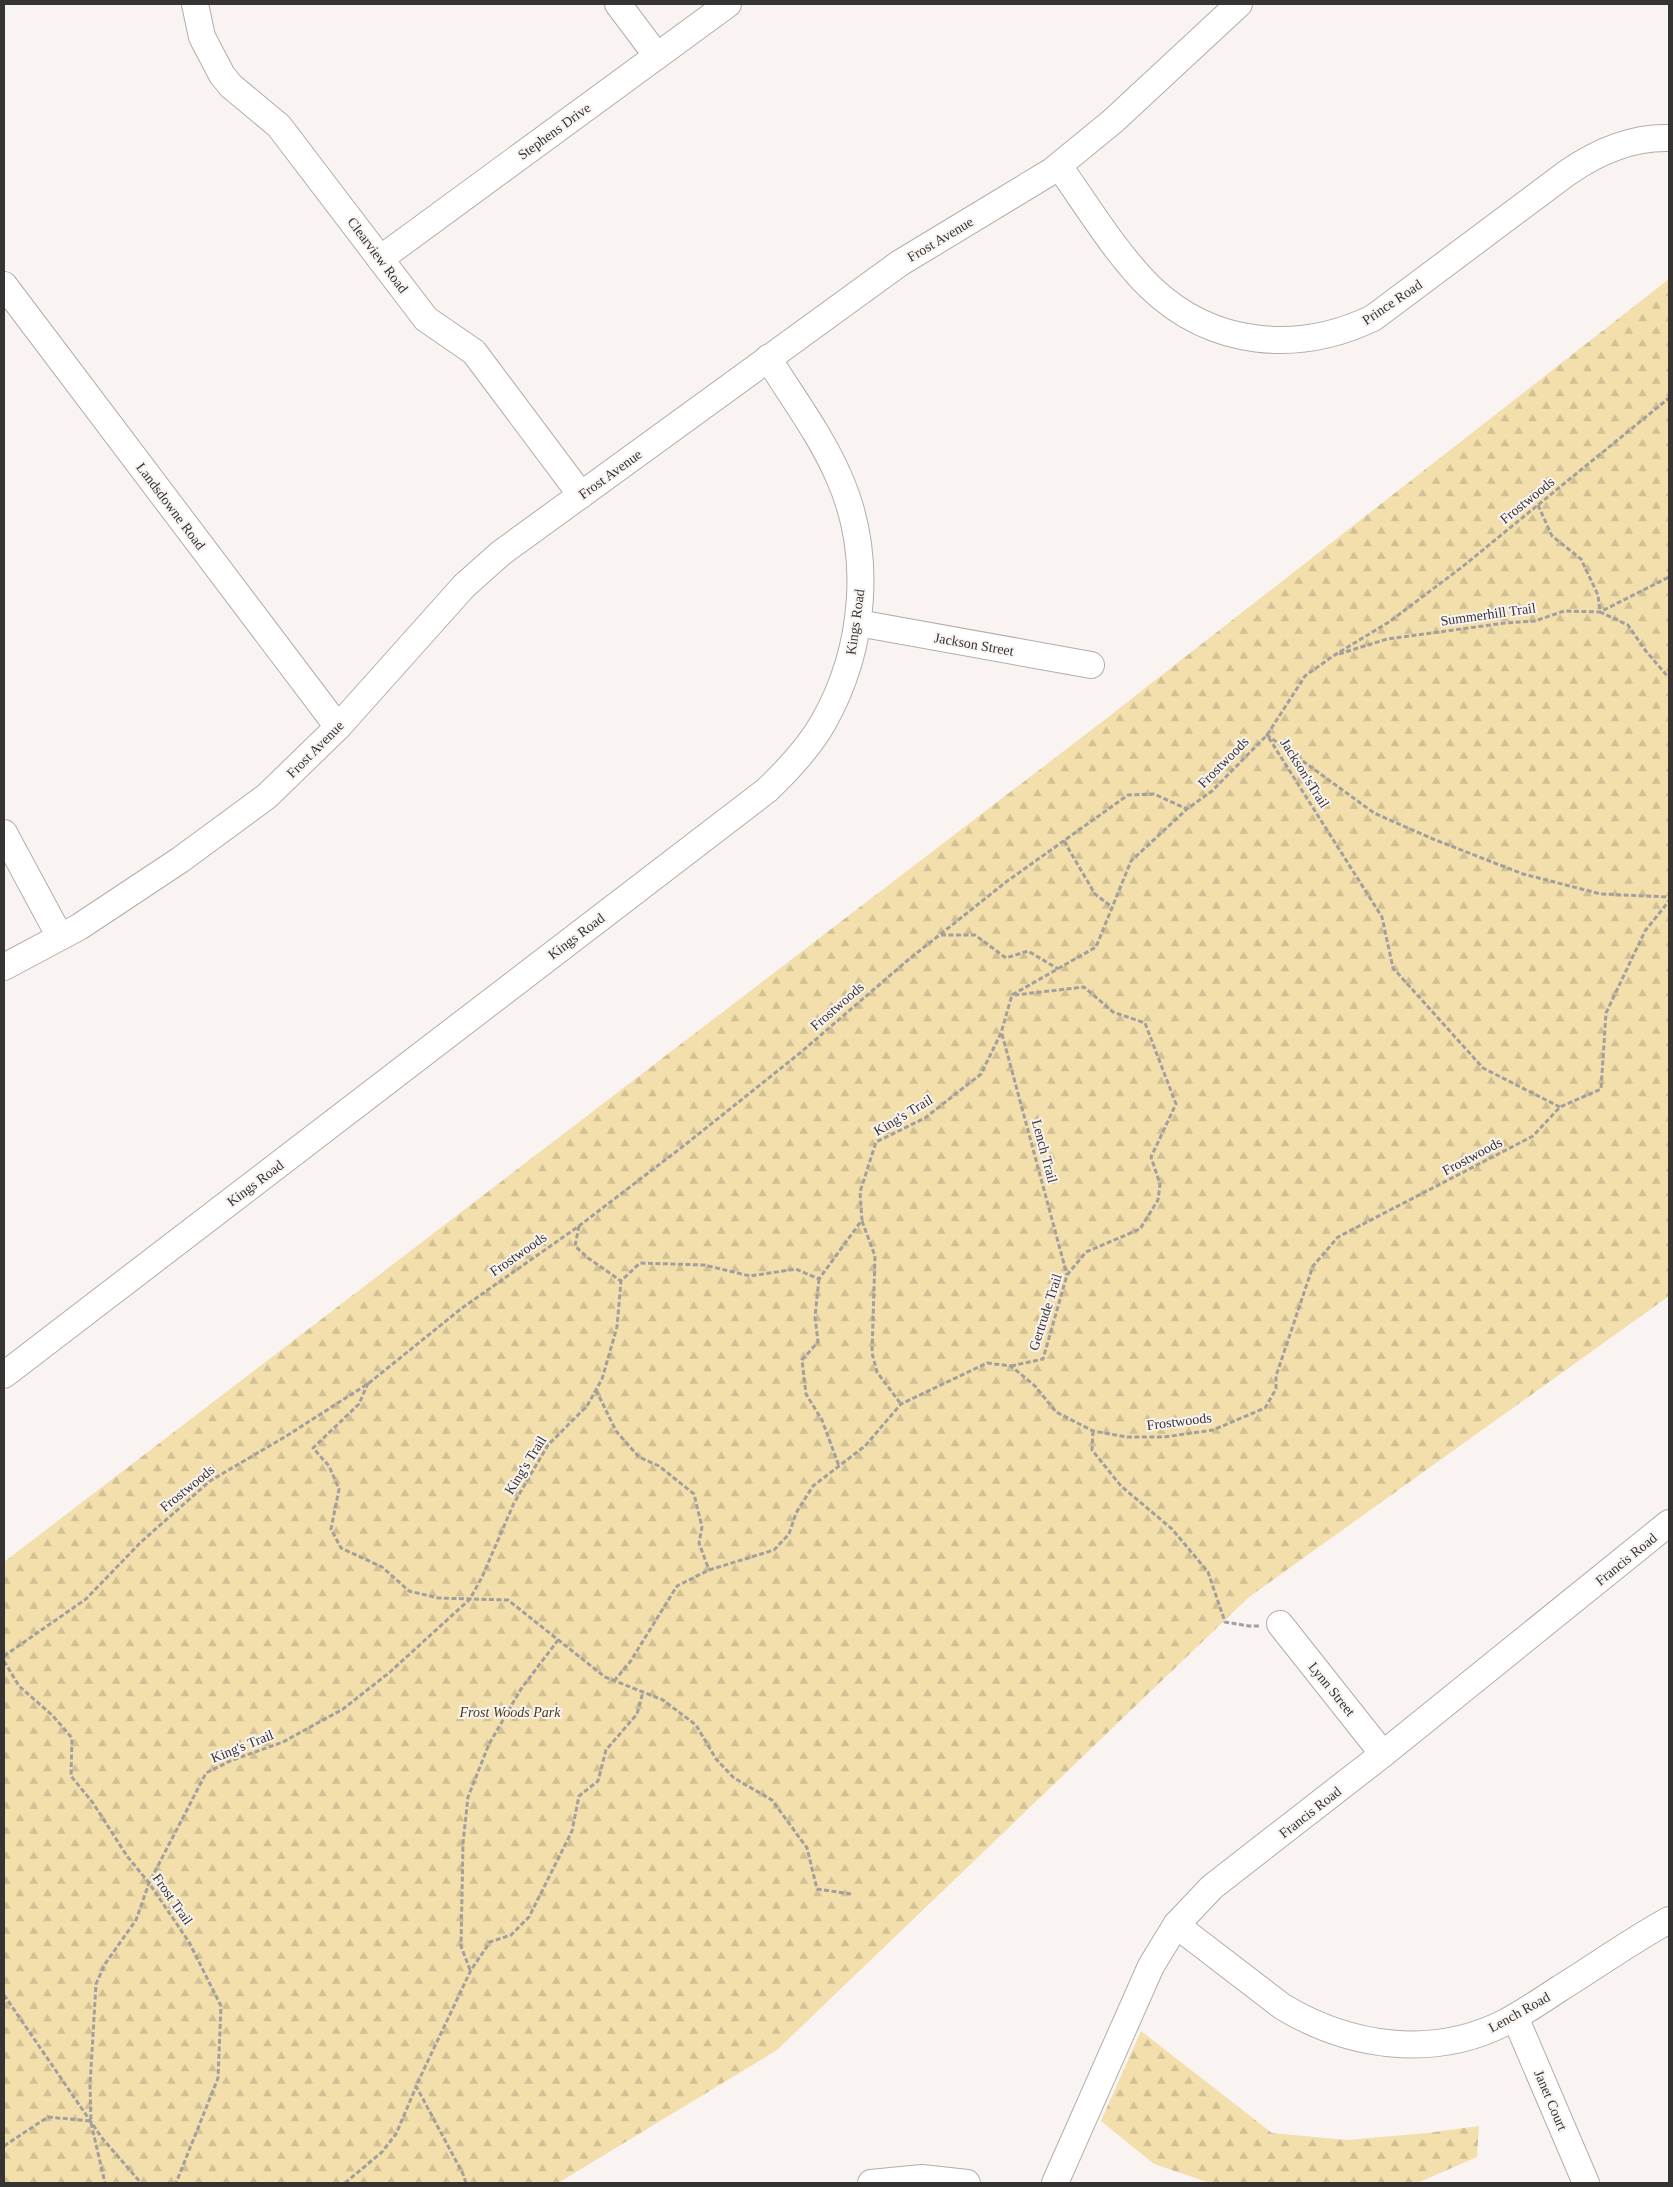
<svg xmlns="http://www.w3.org/2000/svg" width="1673" height="2187" viewBox="0 0 1673 2187" font-family="Georgia,serif">
<defs>
<pattern id="forest-firs" width="22" height="20" patternUnits="userSpaceOnUse" patternTransform="scale(1.25)"><rect width="22" height="20" fill="#f3dfac"/><path d="M5 1l3.5 6h-7zM16 11l3.5 6h-7z" fill="#d1c094"/></pattern>
</defs>
<rect width="100%" height="100%" fill="#f9f4f2"/>
<g fill="url(#forest-firs)">
<path d="M1669,279V1296L1249,1597L777,2050L558,2183H4V1562L1107,718Z"/>
<path d="M1141,2031L1272,2133L1347,2140L1427,2133L1479,2126L1477,2157L1417,2183H1210L1154,2164L1101,2121Z"/>
</g>
<g fill="none" stroke-linecap="round" stroke-linejoin="round">
<defs>
<g id="minor">
<path d="M195,4L202,37L222,75L231,86L279,126L426,319L474,352L581,495"/>
<path d="M618,4L657,56"/>
<path d="M1059,166C1086,204 1117,255 1150,287C1212,347 1298,354 1373,318L1567,173C1597,152 1632,137 1669,138"/>
<path d="M380,259L728,4"/>
<path d="M4,285L338,727"/>
<path d="M858,623L1091,665"/>
<path d="M4,833L60,937"/>
<path d="M4,967L79,927L180,860L267,796L338,727L464,586L501,553L900,263L1052,171L1113,121L1239,4"/>
<path d="M4,1375L767,790C788,770 808,749 823,723C865,649 874,554 838,475C820,434 792,397 768,358"/>
<path d="M1280,1624L1383,1754"/>
<path d="M1176,1925L1283,2007C1350,2047 1432,2059 1504,2023C1523,2013 1541,2001 1559,1989C1596,1966 1631,1941 1669,1920"/>
<path d="M1515,2017L1586,2183"/>
<path d="M871,2183L922,2178L967,2183"/>
<path d="M1055,2183L1151,1966L1176,1925L1212,1887L1383,1754L1669,1523"/>
</g>
</defs>
<use href="#minor" stroke="#b2adab" stroke-width="28"/>
<g stroke="#a39f9d" stroke-width="3" stroke-dasharray="5 2.5" stroke-linecap="butt">
<path d="M1538,505L1552,536L1581,559L1598,595L1600,612L1628,625L1645,650L1669,678"/>
<path d="M1339,654L1387,639L1505,623L1535,621L1564,611L1600,612L1669,577"/>
<path d="M1064,841L1095,894L1112,907"/>
<path d="M941,935H975L1006,958L1028,951L1058,969"/>
<path d="M1002,1034L1067,1275"/>
<path d="M1560,1107L1483,1068L1393,968L1382,917L1267,735L1374,813L1433,839L1523,874L1601,894L1669,897"/>
<path d="M862,1221L875,1256L872,1353L877,1372L901,1404"/>
<path d="M579,1226L575,1246L588,1258L621,1281"/>
<path d="M819,1279L815,1317L818,1342L802,1360L806,1394L822,1420L839,1466"/>
<path d="M1011,1366L1043,1359L1067,1275L1086,1252L1140,1229L1158,1200L1160,1184L1151,1157L1176,1104L1145,1023L1113,1012L1084,987L1015,995"/>
<path d="M368,1383L359,1404L313,1448L329,1466L339,1489L331,1529L341,1548L382,1567L409,1591L438,1598L508,1600L605,1677L663,1700L696,1725L716,1759L734,1778L772,1800L807,1848L817,1889L851,1894"/>
<path d="M596,1390L616,1431L639,1457L659,1466L694,1494L702,1527L699,1543L709,1570"/>
<path d="M1093,1431L1092,1450L1121,1486L1172,1529L1208,1572L1225,1622L1249,1626H1259"/>
<path d="M4,1656L86,1599L141,1542L210,1481L288,1435L369,1383L462,1308L579,1226L686,1144L800,1053L908,960L1006,882L1128,795L1154,794L1187,809"/>
<path d="M4,1661L19,1686L53,1716L72,1738L71,1776L93,1803L127,1856L149,1883L189,1942L221,2006L218,2078L176,2183"/>
<path d="M614,1681L630,1662L677,1586L709,1570L774,1550L789,1534L796,1513L813,1486L865,1446L901,1404L987,1363L1011,1366L1035,1386L1056,1412L1093,1431L1127,1437H1164L1213,1430L1265,1408L1276,1389V1376L1313,1266L1338,1237L1533,1136L1560,1107L1601,1089L1606,1013L1645,931L1669,901"/>
<path d="M470,1970L461,1946L463,1843L468,1797L489,1744L521,1689L558,1640"/>
<path d="M4,1995L102,2138L141,2183"/>
<path d="M91,2123L105,2183"/>
<path d="M4,2146L48,2117L91,2121L90,2086L96,1984L105,1964L136,1920L149,1883L206,1773L230,1761L283,1742L343,1709L390,1672L470,1599L482,1577L514,1503L548,1445L587,1406L602,1379L617,1327L621,1281L640,1263L704,1265L750,1276L796,1269L819,1279L862,1220L860,1192L876,1142L925,1118L981,1074L1001,1033L1012,995L1096,947L1131,861L1187,809L1212,791L1267,735L1305,676L1333,656L1389,622L1462,567L1669,398"/>
<path d="M345,2183L382,2152L396,2134L416,2087"/>
<path d="M466,2183L463,2174L416,2086L471,1970L490,1942L511,1935L529,1917L572,1831L579,1796L598,1781L606,1750L637,1714L643,1692"/>
</g>
<use href="#minor" stroke="#fff" stroke-width="26"/>
</g>
<g text-anchor="middle" stroke-width="4" stroke-linejoin="round" paint-order="stroke">
<g font-size="14" fill="#363433" stroke="#f9f4f2">
<text transform="translate(554 131) rotate(-36)" y="5">Stephens Drive</text>
<text transform="translate(940 239) rotate(-31)" y="5">Frost Avenue</text>
<text transform="translate(378 255) rotate(53)" y="5">Clearview Road</text>
<text transform="translate(1392 302) rotate(-34)" y="5">Prince Road</text>
<text transform="translate(610 474) rotate(-36)" y="5">Frost Avenue</text>
<text transform="translate(1527 500) rotate(-39)" y="5">Frostwoods</text>
<text transform="translate(171 506) rotate(53)" y="5">Landsdowne Road</text>
<text transform="translate(1488 614) rotate(-8)" y="5">Summerhill Trail</text>
<text transform="translate(855 622) rotate(-82)" y="5">Kings Road</text>
<text transform="translate(974 644) rotate(10)" y="5">Jackson Street</text>
<text transform="translate(315 749) rotate(-45)" y="5">Frost Avenue</text>
<text transform="translate(1223 762) rotate(-45)" y="5">Frostwoods</text>
<text transform="translate(1305 773) rotate(58)" y="5">Jackson'sTrail</text>
<text transform="translate(576 936) rotate(-37)" y="5">Kings Road</text>
<text transform="translate(837 1006) rotate(-41)" y="5">Frostwoods</text>
<text transform="translate(903 1115) rotate(-31)" y="5">King's Trail</text>
<text transform="translate(1045 1151) rotate(75)" y="5">Lench Trail</text>
<text transform="translate(1472 1156) rotate(-28)" y="5">Frostwoods</text>
<text transform="translate(255 1183) rotate(-37)" y="5">Kings Road</text>
<text transform="translate(518 1254) rotate(-35)" y="5">Frostwoods</text>
<text transform="translate(1045 1312) rotate(-72)" y="5">Gertrude Trail</text>
<text transform="translate(1179 1421) rotate(-7)" y="5">Frostwoods</text>
<text transform="translate(525 1465) rotate(-58)" y="5">King's Trail</text>
<text transform="translate(187 1488) rotate(-39)" y="5">Frostwoods</text>
<text transform="translate(1626 1559) rotate(-39)" y="5">Francis Road</text>
<text transform="translate(1332 1689) rotate(51)" y="5">Lynn Street</text>
<text transform="translate(242 1746) rotate(-22)" y="5">King's Trail</text>
<text transform="translate(1310 1812) rotate(-38)" y="5">Francis Road</text>
<text transform="translate(173 1899) rotate(55)" y="5">Frost Trail</text>
<text transform="translate(1519 2012) rotate(-29)" y="5">Lench Road</text>
<text transform="translate(1551 2100) rotate(67)" y="5">Janet Court</text>
</g>
<g font-size="14" font-style="italic" fill="#493b17" stroke="#f9f4f2">
<text x="510" y="1717">Frost Woods Park</text>
</g>
</g>
<rect width="1673" height="2187" fill="none" stroke="#363433" stroke-width="10"/>
</svg>
